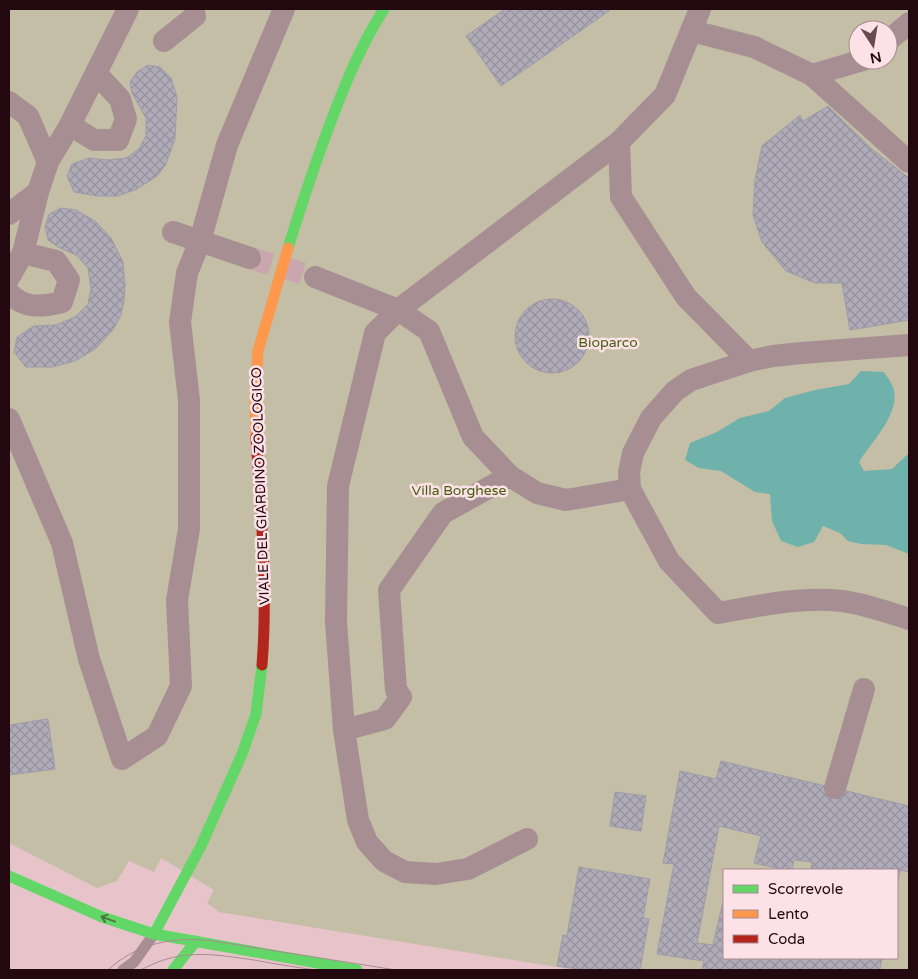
<svg xmlns="http://www.w3.org/2000/svg" width="918" height="979" viewBox="0 0 918 979" font-family="'Varela Round',sans-serif">
<defs>
<pattern id="building-cross-hatch" width="8" height="8" patternUnits="userSpaceOnUse" patternTransform="scale(1.25)"><rect width="8" height="8" fill="#afabb8"/><path d="M0 0l8 8M0 8l8-8" fill="none" stroke="#96929d"/></pattern>
</defs>
<rect width="100%" height="100%" fill="#e7c3ca"/>
<path fill="#c3bea5" fill-rule="evenodd" d="M9,9H909V970H575L219,912L207,903L214,890L161,858L154,872L129,861L117,881L97,888L9,843ZM858,30H888V60H858ZM724,870H897V958H724Z"/>
<path fill="#6fb1ab" d="M861,371L884,372C886,376 890,380 892,385C904,410 871,442 859,462L864,471L892,469L909,453V554L886,545L861,544L848,541L840,533L823,526L814,542L798,547L781,541L772,521L770,494L755,492L721,471L699,468L685,460L690,443L717,432L740,418L769,411L785,398L815,390L849,384Z"/>
<g fill="url(#building-cross-hatch)" stroke="#a09ba8">
<path d="M505,9H608L609,11L501,86L466,36Z"/>
<path d="M148,65L160,67L171,78L177,97L175,139L166,164L157,176L137,189L118,196H97L74,192L67,176L72,164L89,158L108,160L126,158L139,149L146,136V118L132,93L130,82L137,72Z"/>
<path d="M828,106L873,150L909,178V320L850,330L842,283H815L786,271L762,242L753,215L755,180L762,146L800,115L803,121Z"/>
<path d="M61,208L76,210L95,221L111,238L123,262L125,285L124,300L121,315L113,330L95,349L75,361L52,367H26L14,352L17,337L34,326L56,325L75,317L88,304L91,289L88,268L76,255L58,247L48,240L45,227L49,214Z"/>
<circle cx="552" cy="336" r="37"/>
<path d="M48,719L55,769L9,775V725Z"/>
<path d="M721,761L909,806V872L900,870L897,885V870H845L831,868L830,870H811L812,862L794,860L792,870H785L754,863L761,836L719,826L697,943L713,945L724,897V958H882L880,970H702L704,961L657,954L674,864L663,863L680,771L716,779Z"/>
<path d="M615,792L646,796L641,831L610,826Z"/>
<path d="M579,867L650,879L643,918L649,919L640,970H584L557,966L563,935L567,936Z"/>
</g>
<g fill="none" stroke-linecap="round" stroke-linejoin="round">
<path stroke="#caa7ae" stroke-width="22" stroke-dasharray="22 11" stroke-linecap="butt" d="M250,258L315,277"/>
<path stroke="#a68e93" stroke-width="11" d="M123,970L134,962L154,934"/>
<g stroke="#a68e93" stroke-width="22">
<path d="M692,31L754,47L812,75L909,162"/>
<path d="M164,41L195,16"/>
<path d="M888,41L909,23"/>
<path d="M812,75L863,60"/>
<path d="M9,102L28,116L48,162"/>
<path d="M70,125L94,140H118L126,119L120,99L96,73"/>
<path d="M619,142L621,197L686,297L749,361"/>
<path d="M9,214L38,192"/>
<path d="M173,232L250,258"/>
<path d="M315,277L398,310L429,331L473,437L510,476L537,493L566,500L630,489"/>
<path d="M9,278L23,253L38,192L48,162L70,125L128,9"/>
<path d="M9,293C24,309 42,307 62,302L69,280L56,261L23,253"/>
<path d="M909,345L802,353L773,356L749,361L691,380L675,391L651,418L633,453L629,472L630,489L669,561L718,613C759,606 801,596 842,601C865,604 887,612 909,619"/>
<path d="M9,419L62,543L89,659L122,759L157,736L181,686L177,600L189,529V400L180,322L187,273L200,241L227,145L284,9"/>
<path d="M510,476L443,513L389,590L396,690L401,697L385,719L344,730L336,622L338,486L375,333L398,310L619,142L665,95L700,9"/>
<path d="M344,730L358,820L367,842L384,861L405,872L436,874L468,869L527,839"/>
<path d="M835,788L864,689"/>
</g>
<g stroke="#63d668" stroke-width="11">
<path d="M288,248C302,203 316,160 333,116C347,79 362,43 384,9"/>
<path d="M9,876L102,917L154,934L357,970"/>
<path d="M154,934L201,846L242,754L256,714L262,665"/>
<path d="M173,970L196,941"/>
</g>
<path stroke="#ff974d" stroke-width="11" d="M256,437L255,400L258,351L288,248"/>
<path stroke="#b3261e" stroke-width="11" d="M256,437C261,514 268,589 262,665"/>
<g stroke="#a78d93" stroke-width="1">
<path d="M108,970C137,943 174,936 213,941L396,970"/>
<path d="M141,970C180,948 212,954 254,960C275,964 295,967 315,970"/>
</g>
</g>
<defs><path id="oneway-shaft" d="M-6 0H5M1.5-3L5.5 0L1.5 3" fill="none" stroke-width="1.6" stroke-linecap="round" stroke-linejoin="round" transform="scale(1.25)"/></defs>
<use stroke="#477940" href="#oneway-shaft" transform="translate(108 919) rotate(-160)"/>
<g text-anchor="middle" stroke-width="5" stroke-linejoin="round" paint-order="stroke">
<g font-size="14" fill="#475e11" stroke="#fce2e7">
<text x="608" y="347">Bioparco</text>
<text x="459" y="495">Villa Borghese</text>
</g>
<g font-size="14" fill="#240810" stroke="#fce2e7">
<text transform="translate(260 486) rotate(-92)" y="5">VIALE DEL GIARDINO ZOOLOGICO</text>
</g>
</g>
<rect width="918" height="979" fill="none" stroke="#240810" stroke-width="20"/>
<rect x="723" y="869" width="175" height="90" fill="#fce2e7" stroke="#a68b91"/>
<rect x="733" y="885" width="25" height="8" fill="#63d668" stroke="#a68b91"/>
<text x="768" y="894" font-size="15" fill="#240810">Scorrevole</text>
<rect x="733" y="910" width="25" height="8" fill="#ff974d" stroke="#a68b91"/>
<text x="768" y="919" font-size="15" fill="#240810">Lento</text>
<rect x="733" y="935" width="25" height="8" fill="#b3261e" stroke="#a68b91"/>
<text x="768" y="944" font-size="15" fill="#240810">Coda</text>
<g transform="translate(873 45) rotate(168)"><circle r="24" fill="#fce2e7" stroke="#a68b91"/>
<path d="M0-4L9 19L0 12L-9 19Z" fill="#684951"/>
<text y="-8" font-size="14" font-weight="bold" text-anchor="middle" fill="#240810">N</text>
</g>
</svg>
